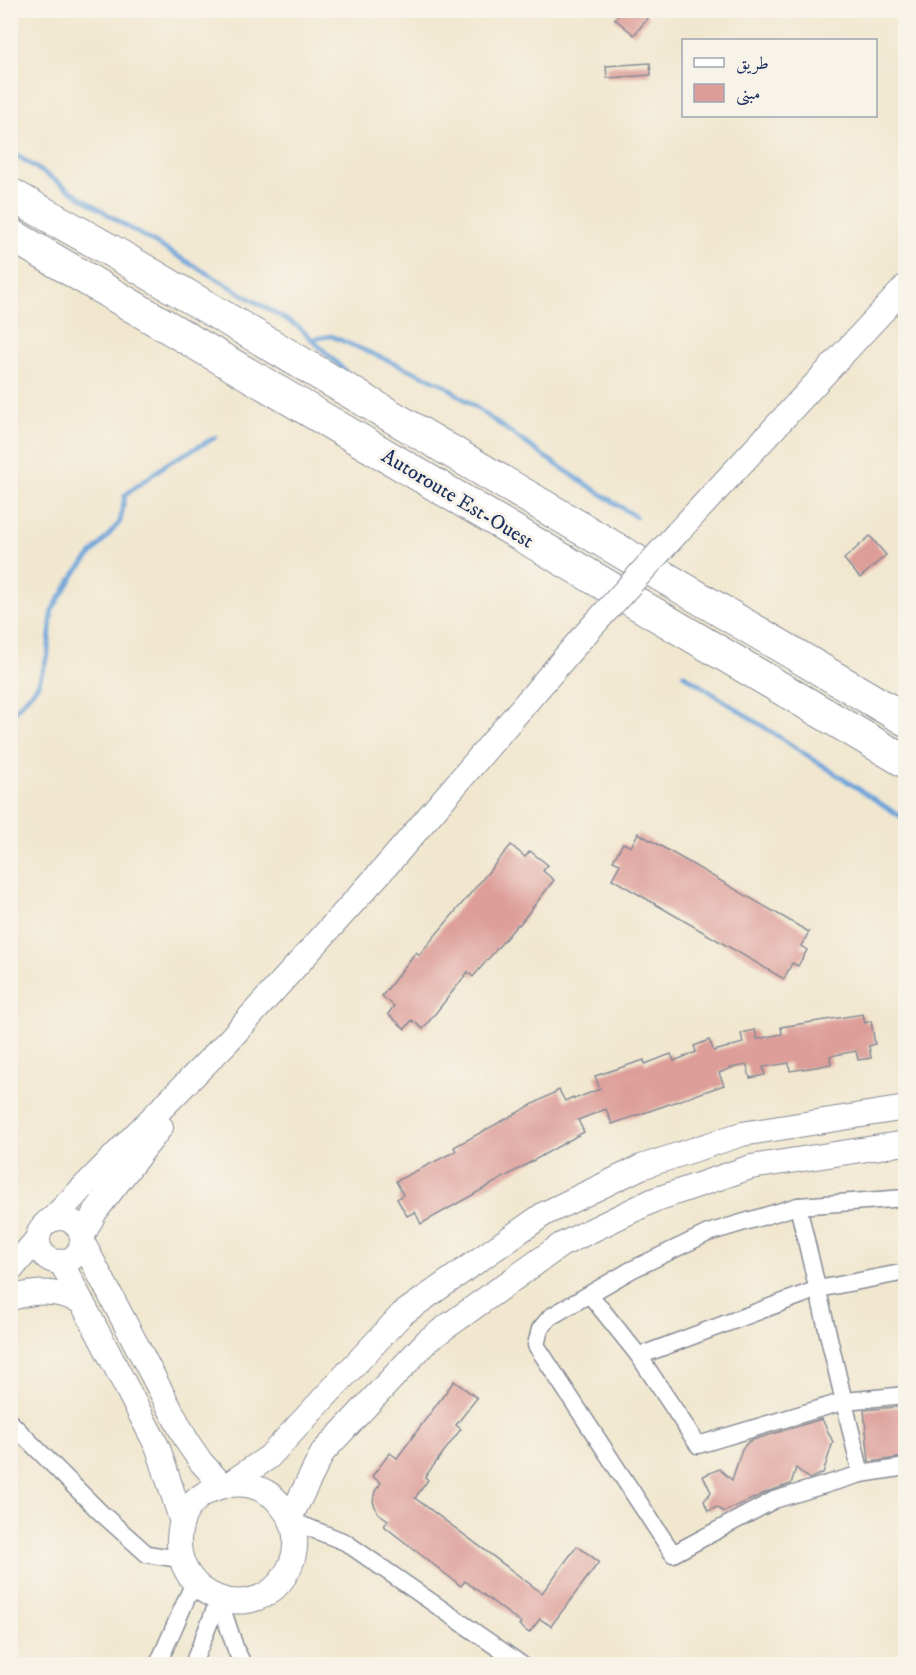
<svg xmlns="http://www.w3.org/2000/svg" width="916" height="1675" viewBox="0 0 916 1675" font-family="'IM FELL DW Pica',Amiri,serif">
<rect width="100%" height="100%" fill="#f7f3e8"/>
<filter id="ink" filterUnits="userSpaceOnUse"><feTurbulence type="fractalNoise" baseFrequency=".0167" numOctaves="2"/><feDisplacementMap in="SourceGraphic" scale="12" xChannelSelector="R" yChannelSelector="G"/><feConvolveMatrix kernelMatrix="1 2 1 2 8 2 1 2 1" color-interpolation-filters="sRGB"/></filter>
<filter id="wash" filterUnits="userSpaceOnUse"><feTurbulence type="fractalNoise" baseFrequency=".008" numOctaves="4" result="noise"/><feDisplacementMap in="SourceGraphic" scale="24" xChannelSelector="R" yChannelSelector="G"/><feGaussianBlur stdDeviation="1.35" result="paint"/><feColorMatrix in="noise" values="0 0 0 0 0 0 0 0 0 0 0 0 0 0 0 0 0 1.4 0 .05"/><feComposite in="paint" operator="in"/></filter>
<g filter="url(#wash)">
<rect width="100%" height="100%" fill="#f1e7cf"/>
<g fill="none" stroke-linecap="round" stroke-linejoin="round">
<g stroke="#69a2d8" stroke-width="4.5">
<path d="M10,23L18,10"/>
<path d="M10,151L126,226L299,327L346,372"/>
<path d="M313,339L331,336L443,384L545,457L636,517"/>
<path d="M683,674L906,820"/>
<path d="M10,716L38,685L48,654L52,610L76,572L120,522L125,495L168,463L216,437"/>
</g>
</g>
<g id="blocks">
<g fill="#dd9d98">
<path d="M622,10H640L649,17L634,35L615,19Z"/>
<path d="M650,63L651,75L607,78L606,66Z"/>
<path d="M870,536L886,555L860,578L844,559Z"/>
<path d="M638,833L809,932L801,946L807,950L798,966L792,963L784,979L612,879L620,864L613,861L623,843L631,847Z"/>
<path d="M511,845L525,857L530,851L548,865L543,871L554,880L519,925L518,924L473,977L468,972L423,1029L412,1020L405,1029L388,1014L394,1006L382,996L416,952L419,955Z"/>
<path d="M863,1014L865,1023L871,1021L875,1044L869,1046L871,1058L858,1060L856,1051L830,1056L831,1064L816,1067L790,1071L789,1063L763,1067L765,1075L750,1078L747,1065L731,1068L719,1073L724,1085L612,1124L606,1109L578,1120L584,1132L421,1224L415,1212L407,1216L397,1199L403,1195L396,1181L456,1151L454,1147L559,1090L565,1101L573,1097L574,1099L600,1089L595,1076L644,1060L645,1064L671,1054L674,1061L696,1052L694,1046L709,1040L714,1051L743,1043L741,1033L755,1030L757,1039L782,1034L781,1027Z"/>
<path d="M454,1381L477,1398L456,1425L461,1429L425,1477L428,1480L415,1498L542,1593L577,1546L599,1562L551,1626L540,1619L529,1633L519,1625L521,1623L465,1581L461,1586L384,1526L388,1520L378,1513L373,1502L375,1491L381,1483L372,1476L390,1453L397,1458Z"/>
<path d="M906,1406V1457L869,1462L864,1410Z"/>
<path d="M822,1419L833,1442L823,1473L809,1479L796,1468L791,1484L769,1491L724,1512L717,1507L708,1511L704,1501L711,1492L703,1476L719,1469L732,1480L742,1449L749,1441Z"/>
</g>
</g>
</g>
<g filter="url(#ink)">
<use href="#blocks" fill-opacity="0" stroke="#868b96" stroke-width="1.5"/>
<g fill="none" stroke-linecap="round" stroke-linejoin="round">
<defs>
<g id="minor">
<path d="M906,1198L798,1206L708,1233L631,1270L550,1317L540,1329L536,1345L673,1554L774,1500L861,1474L906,1467"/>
<path d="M798,1206L861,1474"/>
<path d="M590,1295L639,1356L818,1289L906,1272"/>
<path d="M639,1356L698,1445L845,1401L906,1395"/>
<path d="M10,1422L100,1512L147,1554L180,1559"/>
<path d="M292,1521L345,1542L521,1664"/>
<path d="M219,1599L236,1650L243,1664"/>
<path d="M158,1664L194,1582"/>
<path d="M193,1664L219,1599"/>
</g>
<g id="secondary">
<path d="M677,533L906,286"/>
<circle cx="60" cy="1240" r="22"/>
<path d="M51,1220L229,1040L388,864L579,641"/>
<path d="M82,1237L95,1212L161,1127"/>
<path d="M82,1241L188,1443L201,1462L223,1486"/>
<path d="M61,1262L158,1448L182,1522"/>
<path d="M10,1271L38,1238"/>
<path d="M15,1297C39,1290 59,1291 82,1302"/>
<path d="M229,1484L269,1457L402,1314L544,1214L641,1167L742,1134L906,1108"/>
<path d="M290,1518C283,1508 277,1498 266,1492C235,1474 189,1490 181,1525C164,1597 260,1633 290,1566C297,1551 297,1533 290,1518L323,1452L428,1340L561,1245L654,1200L751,1167L906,1143"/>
</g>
<g id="motorway">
<path d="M10,194L115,253L906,720"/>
<path d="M10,234L906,762"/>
</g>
</defs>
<use href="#minor" stroke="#868b96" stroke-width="19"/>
<use href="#secondary" stroke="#868b96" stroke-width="26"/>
<use href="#motorway" stroke="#868b96" stroke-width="34"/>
<use href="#minor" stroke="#fff" stroke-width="16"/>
<use href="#secondary" stroke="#fff" stroke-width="24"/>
<use href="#motorway" stroke="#fff" stroke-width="32"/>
<defs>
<path id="secondary-bridge" d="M579,641L677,533"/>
</defs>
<use href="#secondary-bridge" stroke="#868b96" stroke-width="26" stroke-linecap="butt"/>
<use href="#secondary-bridge" stroke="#fff" stroke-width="24"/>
</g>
</g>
<g text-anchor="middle" stroke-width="6" stroke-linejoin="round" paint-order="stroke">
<g font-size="21" fill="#1b2f5e" stroke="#f7f3e8">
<text transform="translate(458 498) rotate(31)" y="7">Autoroute Est-Ouest</text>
</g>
</g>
<rect width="916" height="1675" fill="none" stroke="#f7f3e8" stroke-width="36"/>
<rect x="682" y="39" width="195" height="78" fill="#f7f3e8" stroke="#9fa5b1" stroke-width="1.5"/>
<rect x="694" y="58" width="30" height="9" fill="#ffffff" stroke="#9fa5b1" stroke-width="1.5"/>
<text x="736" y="69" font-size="18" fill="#1b2f5e">طريق</text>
<rect x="694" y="84" width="30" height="18" fill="#dd9d98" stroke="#9fa5b1" stroke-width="1.5"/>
<text x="736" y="99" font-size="18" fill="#1b2f5e">مبنى</text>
</svg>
